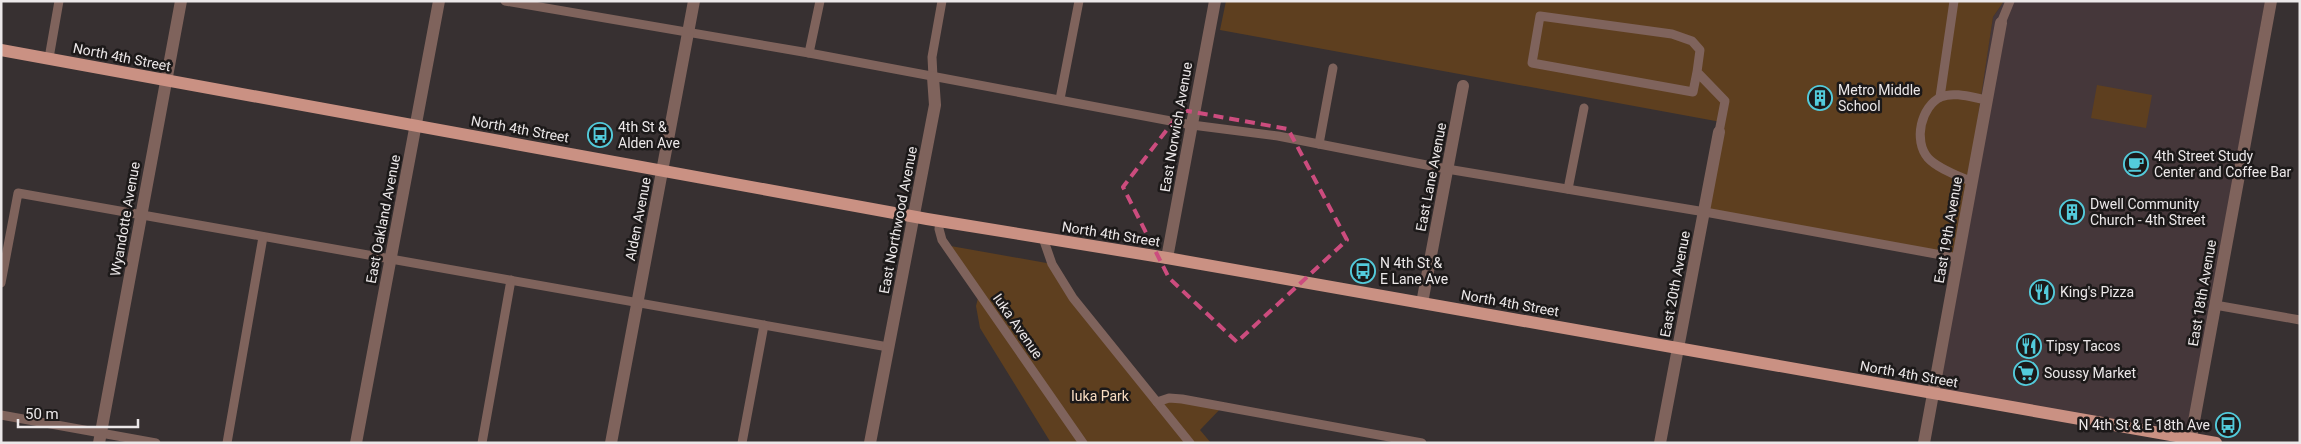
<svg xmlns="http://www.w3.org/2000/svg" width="2301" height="444" viewBox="0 0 2301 444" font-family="Roboto,sans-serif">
<rect width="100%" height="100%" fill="#373031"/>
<path fill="#45373a" d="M2004,1H2265L2188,430L1934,393L1993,17Z"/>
<g fill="#5e3f1f">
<path d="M1226,1H2004L1993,17L1957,256L1705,211L1721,122L1220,30Z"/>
<path d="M2097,85L2152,95L2146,128L2091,118Z"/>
<path d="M945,245L1052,264L1157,402L1162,400L1223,406L1200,430L1211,443H1051L980,328L976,306L979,294Z"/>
</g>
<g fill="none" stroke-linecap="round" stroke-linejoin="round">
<g stroke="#7f635c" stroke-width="9">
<path d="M505,1L809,53L1192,125L1278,136L1447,169L1705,212L1958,258"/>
<path d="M2001,23L2010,1"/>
<path d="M809,53L820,1"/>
<path d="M49,58L59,1"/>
<path d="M1697,72L1693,92L1532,63L1540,16L1672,34L1692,41L1700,50L1697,72L1725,101L1719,132"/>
<path d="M933,77L932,57L942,1"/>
<path d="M1940,97L1954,1"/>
<path d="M1060,99L1079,1"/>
<path d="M1319,144L1333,68"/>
<path d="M1972,182C1959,176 1938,169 1928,158C1913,141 1921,106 1941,97C1954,91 1974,98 1987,100"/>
<path d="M1568,189L1584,108"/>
<path d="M940,221L939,229L942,240L1083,443"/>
<path d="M1043,238L1052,264L1073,298L1190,443"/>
<path d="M1,283L18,193L888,347"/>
<path d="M2215,305L2300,320"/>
<path d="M1157,402L1169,398L1182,399L1422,443"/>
<path d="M1,415L156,443"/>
<path d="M227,443L263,237"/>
<path d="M482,443L511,280"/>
<path d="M742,443L764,325"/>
</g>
<g stroke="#7f635c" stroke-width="12">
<path d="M1167,258L1215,1"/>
<path d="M1422,303L1463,86"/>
<path d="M99,443L181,1"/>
<path d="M356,443L439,1"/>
<path d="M611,443L694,1"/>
<path d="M870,443L935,105L933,77"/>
<path d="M1660,443L1719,132"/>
<path d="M1924,443L2001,23"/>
<path d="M2190,443L2271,1"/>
</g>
<path stroke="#ca9183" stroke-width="12" d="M1,50L927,219L1167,258L2216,443"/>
</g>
<path fill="none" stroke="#cc4c7e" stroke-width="4" stroke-dasharray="10 6" stroke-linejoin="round" d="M1182,110L1288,129L1347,240L1237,342L1169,278L1123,187Z"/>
<defs>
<symbol id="building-ring" viewBox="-11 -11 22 22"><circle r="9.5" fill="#1c1919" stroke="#53cbdb" stroke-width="1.5"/><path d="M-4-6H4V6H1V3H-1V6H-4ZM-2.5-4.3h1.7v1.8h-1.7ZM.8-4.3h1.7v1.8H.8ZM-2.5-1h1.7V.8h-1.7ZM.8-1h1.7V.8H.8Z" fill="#53cbdb"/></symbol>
<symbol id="bus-ring" viewBox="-11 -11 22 22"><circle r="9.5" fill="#1c1919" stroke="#53cbdb" stroke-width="1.5"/><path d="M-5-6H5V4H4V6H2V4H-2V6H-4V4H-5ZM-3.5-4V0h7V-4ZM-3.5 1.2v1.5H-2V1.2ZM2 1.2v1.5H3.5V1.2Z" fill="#53cbdb"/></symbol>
<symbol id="cafe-ring" viewBox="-11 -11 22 22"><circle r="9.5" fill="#1c1919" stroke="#53cbdb" stroke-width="1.5"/><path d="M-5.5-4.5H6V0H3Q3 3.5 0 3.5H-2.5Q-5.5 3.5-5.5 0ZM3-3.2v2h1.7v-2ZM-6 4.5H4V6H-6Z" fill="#53cbdb"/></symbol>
<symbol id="restaurant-ring" viewBox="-11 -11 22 22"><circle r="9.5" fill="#1c1919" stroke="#53cbdb" stroke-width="1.5"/><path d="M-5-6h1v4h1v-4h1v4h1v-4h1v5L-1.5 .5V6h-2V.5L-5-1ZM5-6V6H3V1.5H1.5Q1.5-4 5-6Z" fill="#53cbdb"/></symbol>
<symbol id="supermarket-ring" viewBox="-11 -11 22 22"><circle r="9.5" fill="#1c1919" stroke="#53cbdb" stroke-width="1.5"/><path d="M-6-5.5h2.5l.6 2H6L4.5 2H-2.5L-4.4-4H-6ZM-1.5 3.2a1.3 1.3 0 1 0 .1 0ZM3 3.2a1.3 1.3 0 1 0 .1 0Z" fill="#53cbdb"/></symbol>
</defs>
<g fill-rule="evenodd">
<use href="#building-ring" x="1806" y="84" width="28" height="28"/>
<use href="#bus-ring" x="586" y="121" width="28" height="28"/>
<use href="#cafe-ring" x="2122" y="150" width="28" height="28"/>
<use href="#building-ring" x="2058" y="198" width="28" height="28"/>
<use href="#bus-ring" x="1349" y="257" width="28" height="28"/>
<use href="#restaurant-ring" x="2028" y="278" width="28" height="28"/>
<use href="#restaurant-ring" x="2015" y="332" width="28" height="28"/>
<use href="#supermarket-ring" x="2012" y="359" width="28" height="28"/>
<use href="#bus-ring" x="2214" y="411" width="28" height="28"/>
</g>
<g text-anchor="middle" stroke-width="5" stroke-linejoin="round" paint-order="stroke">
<g font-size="14" fill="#ece8e9" stroke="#1c1919">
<text transform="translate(122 57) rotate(11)" y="5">North 4th Street</text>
<text transform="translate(1176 127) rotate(-80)" y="5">East Norwich Avenue</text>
<text transform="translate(520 129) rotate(10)" y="5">North 4th Street</text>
<text transform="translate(1431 177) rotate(-79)" y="5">East Lane Avenue</text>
<text transform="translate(125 219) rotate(-80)" y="5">Wyandotte Avenue</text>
<text transform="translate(383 219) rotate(-79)" y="5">East Oakland Avenue</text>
<text transform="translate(638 219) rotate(-79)" y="5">Alden Avenue</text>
<text transform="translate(898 220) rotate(-79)" y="5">East Northwood Avenue</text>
<text transform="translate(1948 230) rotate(-80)" y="5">East 19th Avenue</text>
<text transform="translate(1111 234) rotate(9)" y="5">North 4th Street</text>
<text transform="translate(1675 284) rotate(-79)" y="5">East 20th Avenue</text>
<text transform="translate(2202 293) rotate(-80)" y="5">East 18th Avenue</text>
<text transform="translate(1510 303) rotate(10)" y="5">North 4th Street</text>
<text transform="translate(1018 326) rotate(55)" y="5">Iuka Avenue</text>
<text transform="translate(1909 374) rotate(10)" y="5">North 4th Street</text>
</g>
<g font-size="14" fill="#ece8e9" stroke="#1c1919" text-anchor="start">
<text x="1838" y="95">Metro Middle<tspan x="1838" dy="16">School</tspan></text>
<text x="618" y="132">4th St &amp;<tspan x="618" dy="16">Alden Ave</tspan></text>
<text x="2154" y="161">4th Street Study<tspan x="2154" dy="16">Center and Coffee Bar</tspan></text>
<text x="2090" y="209">Dwell Community<tspan x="2090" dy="16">Church - 4th Street</tspan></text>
<text x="1380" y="268">N 4th St &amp;<tspan x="1380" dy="16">E Lane Ave</tspan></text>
<text x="2060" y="297">King's Pizza</text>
<text x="2046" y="351">Tipsy Tacos</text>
<text x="2044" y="378">Soussy Market</text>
<text x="2210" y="430" text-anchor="end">N 4th St &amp; E 18th Ave</text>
</g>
<g font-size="14" fill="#f8dcc2" stroke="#1c1919">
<text x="1100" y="401">Iuka Park</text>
</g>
</g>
<rect width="2301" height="444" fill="none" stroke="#ece8e9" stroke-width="5"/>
<path d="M18 419v8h120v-8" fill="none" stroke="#ece8e9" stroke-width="2.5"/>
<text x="25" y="419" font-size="15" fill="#ece8e9" stroke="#1c1919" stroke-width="4" paint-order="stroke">50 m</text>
</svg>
